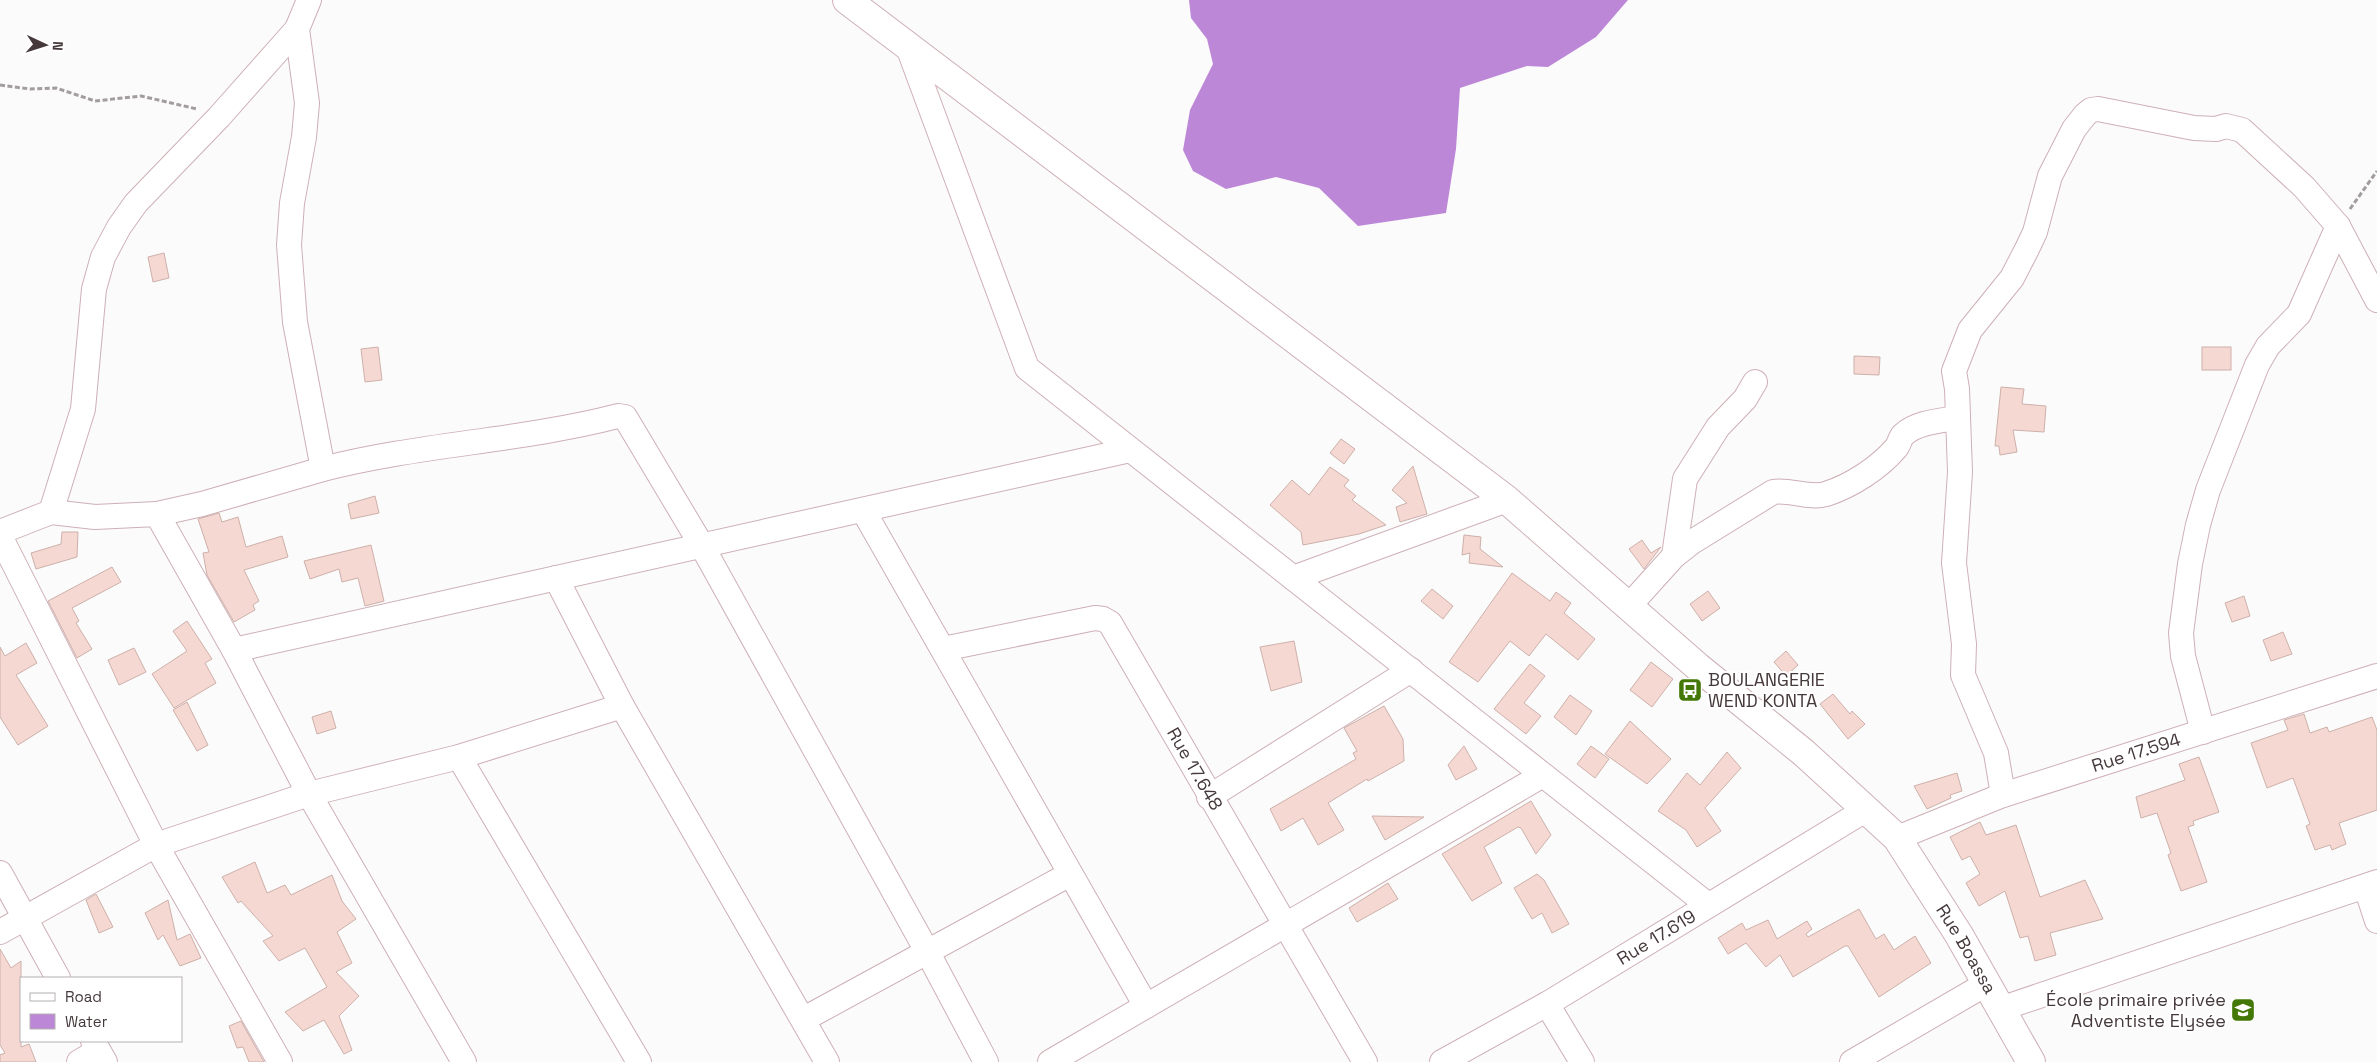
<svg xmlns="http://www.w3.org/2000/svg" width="2377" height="1062" viewBox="0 0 2377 1062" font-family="'Space Grotesk',sans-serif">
<rect width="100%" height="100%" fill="#fbfbfb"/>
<path fill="#bd87d8" d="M1189,0H1628L1596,37L1548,67L1527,66L1460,88L1456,149L1446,213L1358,226L1319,188L1276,177L1226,189L1193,171L1183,150L1190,110L1213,64L1207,39L1191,18Z"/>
<g fill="#f6d8d2" stroke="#cdb0aa">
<path d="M164,253L169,278L153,282L148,257Z"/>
<path d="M378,347L382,380L365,382L361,349Z"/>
<rect x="2202" y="347" width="29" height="23"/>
<path d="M1854,356L1880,357L1879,375L1854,374Z"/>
<path d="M2001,387L2024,389L2022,404L2046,406L2044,432L2013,430L2017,452L2000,455L1999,446H1995Z"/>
<path d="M1341,439L1355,449L1344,464L1330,453Z"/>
<path d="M1413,466L1427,514L1400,522L1396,507L1407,503L1392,490Z"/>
<path d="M1330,467L1349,480L1344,486L1356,496L1352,500L1386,525L1359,534L1303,545L1301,532L1270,505L1292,480L1309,495Z"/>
<path d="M375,496L379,513L351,519L348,504Z"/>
<path d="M219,513L222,522L238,517L246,547L282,536L288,557L244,570L259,601L253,605L255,610L234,622L207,575L203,553L209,552L198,519Z"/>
<path d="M62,532H78L77,557L36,569L31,553L61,544Z"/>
<path d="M1464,535L1481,537L1480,549L1503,567L1469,563L1470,553L1462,555Z"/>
<path d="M1642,540L1651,553L1661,547L1644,569L1629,549Z"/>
<path d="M371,545L384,601L365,606L358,578L342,582L339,569L310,579L304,561Z"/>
<path d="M112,567L121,582L72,608L79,621L76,623L92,649L77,658L48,601Z"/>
<path d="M1512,573L1550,601L1556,592L1571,603L1564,613L1595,639L1578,660L1546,634L1529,656L1510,641L1478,682L1449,662Z"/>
<path d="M1432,589L1453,606L1443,619L1421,601Z"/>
<path d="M1708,591L1720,608L1702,621L1690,604Z"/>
<path d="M2244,596L2250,616L2232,622L2225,603Z"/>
<path d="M187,621L212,659L205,663L216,683L174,708L152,674L187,651L173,631Z"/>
<path d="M2283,632L2292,654L2271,661L2263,640Z"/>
<path d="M1294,641L1302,682L1271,691L1260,647Z"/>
<path d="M26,643L37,663L16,675L48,726L18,745L0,717V647L5,656Z"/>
<path d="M134,648L146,672L119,685L108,660Z"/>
<path d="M1786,651L1798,665L1786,676L1774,662Z"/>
<path d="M1651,662L1673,679L1652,707L1630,690Z"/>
<path d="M1530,664L1545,676L1524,703L1541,716L1526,734L1494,709Z"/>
<path d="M1833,694L1850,714L1852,711L1865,724L1848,739L1820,704Z"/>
<path d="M1570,695L1592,711L1576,735L1554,717Z"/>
<path d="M187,702L208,745L197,751L173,710Z"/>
<path d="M1384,706L1403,739L1404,761L1368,781L1367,779L1328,803L1344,830L1318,845L1303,818L1281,831L1270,809L1356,759L1353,753L1357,751L1344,728Z"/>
<path d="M331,711L336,728L317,734L312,717Z"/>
<path d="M2304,714L2310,733L2327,727L2329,732L2372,717L2377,730V810L2339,823L2346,844L2332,850L2330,845L2315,850L2306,826L2310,824L2293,778L2267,788L2251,743L2288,730L2284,720Z"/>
<path d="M1630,721L1671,759L1647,784L1605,754Z"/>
<path d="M1464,746L1477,769L1456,780L1448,765Z"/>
<path d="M1591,746L1609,759L1595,778L1577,764Z"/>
<path d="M1727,752L1741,768L1705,808L1721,831L1697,847L1686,830L1658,811L1687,773L1700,785Z"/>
<path d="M2199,757L2219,812L2193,821L2194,825L2188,827L2207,882L2181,891L2168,855L2171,853L2157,813L2141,818L2136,797L2185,780L2179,764Z"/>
<path d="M1957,773L1962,791L1950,795L1951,798L1927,809L1914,786Z"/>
<path d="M1531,801L1551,835L1536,854L1521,828L1518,827L1484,847L1502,883L1472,901L1442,854Z"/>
<path d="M1372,816L1424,817L1385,840Z"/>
<path d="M1980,822L1986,835L2016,825L2040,897L2085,880L2103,919L2050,933L2056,955L2035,961L2028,936L2020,938L2005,891L1979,906L1966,883L1980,874L1970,856L1962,860L1950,837Z"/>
<path d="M255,862L267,893L285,885L291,895L332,875L342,901L356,919L337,932L352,963L336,972L359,996L339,1016L352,1050L344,1054L324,1020L303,1031L285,1012L327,987L305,948L279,961L263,941L273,936L241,901L238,903L222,877Z"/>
<path d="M1537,874L1544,880L1569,924L1552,933L1542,913L1532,919L1514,888Z"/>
<path d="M1388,883L1398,899L1357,922L1349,908Z"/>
<path d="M96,894L113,927L99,933L86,900Z"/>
<path d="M168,900L177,940L190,934L201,958L180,966L163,935L158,940L145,913Z"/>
<path d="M1859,909L1876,939L1884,934L1894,950L1915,936L1931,963L1879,997L1848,946H1845L1793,977L1780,955L1766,967L1746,943L1728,954L1718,938L1742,923L1746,930L1768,920L1777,939L1807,921L1812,929L1806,934L1808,937Z"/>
<path d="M0,949L11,968L21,961V1047L29,1044L36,1062H0V1055L5,1053L0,1045Z"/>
<path d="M241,1021L264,1062H249L243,1047L237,1048L229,1026Z"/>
</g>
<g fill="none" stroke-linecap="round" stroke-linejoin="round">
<defs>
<g id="street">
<path d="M908,47L1027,368L1708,905"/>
<path d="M323,469C420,444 521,441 618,416L625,417L702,546L928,953L986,1062"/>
<path d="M863,510L1146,1006"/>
<path d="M51,512L95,517L157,514L234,650L309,794L464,1062"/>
<path d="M157,514L202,504L323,469L295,322L289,245L292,203L304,137L307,103L297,29L309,0"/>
<path d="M0,532L51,512L83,409L94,289L103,257L119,227L136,203L219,117L297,29"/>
<path d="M0,536L156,845L280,1062"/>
<path d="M1674,556L1685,479L1718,427L1745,399L1755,382"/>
<path d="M556,578L622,706L827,1062"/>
<path d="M1293,578L1507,500"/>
<path d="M1628,607L1674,556L1692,542L1773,492C1790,489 1809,499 1826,494C1851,486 1879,468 1896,448C1899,445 1900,438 1903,435C1917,422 1940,421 1957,418"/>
<path id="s1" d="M943,649L1095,618L1103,619L1110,623L1365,1062"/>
<path d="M234,650L1130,450"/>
<path d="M2203,732L2183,656L2181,633L2190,564L2198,525L2208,490L2257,365L2268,346L2299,314L2338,226"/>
<path d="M459,757L639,1062"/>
<path d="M2003,795L1996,753L1963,675L1964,644L1954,563L1960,472L1957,389L1954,371L1970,330L2012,278L2027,249L2035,232L2050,176L2074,129L2085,115L2091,110L2098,109L2194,128L2216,129L2226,126L2242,130L2304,187L2338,226L2377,300"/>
<path d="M1209,797L1411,670"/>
<path id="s2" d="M1897,838L2003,795L2377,676"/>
<path d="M0,873L58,978"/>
<path d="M2366,887L2377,921"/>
<path d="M0,932L156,845L309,794L459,757L622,706"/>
<path d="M1547,1004L1582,1062"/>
<path d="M2000,1009L2377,882"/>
<path d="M804,1019L1070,874"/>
<path d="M93,1041L105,1062"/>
<path d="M79,1062L98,1051"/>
<path d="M1050,1062L1543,775"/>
<path id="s3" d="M1442,1062L1547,1004L1867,809"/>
<path d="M1852,1062L1986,984"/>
</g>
<g id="secondary">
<path id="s4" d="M847,0L1507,500L1698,667L1804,753L1897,838L1959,935L2031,1062"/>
</g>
</defs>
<use href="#street" stroke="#ceb0b6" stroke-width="26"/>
<use href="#secondary" stroke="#ceb0b6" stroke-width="30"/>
<g stroke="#a29c9d" stroke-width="3" stroke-dasharray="5 2.5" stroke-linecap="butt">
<path d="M0,85L30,89L56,88L95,101L141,96L197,109"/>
<path d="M2350,209L2377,171"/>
</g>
<use href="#street" stroke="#fff" stroke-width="24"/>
<use href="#secondary" stroke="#fff" stroke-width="28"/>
</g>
<defs>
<symbol id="bus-square" viewBox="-11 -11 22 22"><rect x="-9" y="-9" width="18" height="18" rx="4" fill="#437807" stroke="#fff"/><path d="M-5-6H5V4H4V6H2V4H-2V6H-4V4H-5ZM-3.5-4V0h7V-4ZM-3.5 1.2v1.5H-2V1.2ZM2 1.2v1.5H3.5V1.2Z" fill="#fff"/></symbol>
<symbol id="school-square" viewBox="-11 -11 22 22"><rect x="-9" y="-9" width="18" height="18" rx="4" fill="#437807" stroke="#fff"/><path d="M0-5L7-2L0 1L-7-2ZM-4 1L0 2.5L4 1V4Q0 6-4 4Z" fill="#fff"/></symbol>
</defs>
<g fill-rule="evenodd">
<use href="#bus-square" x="1676" y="676" width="28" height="28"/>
<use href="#school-square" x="2229" y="996" width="28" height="28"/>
</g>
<g text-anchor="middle" stroke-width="4" stroke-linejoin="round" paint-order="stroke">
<g font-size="18" fill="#45393b" stroke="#fff" text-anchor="start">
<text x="1708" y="686">BOULANGERIE<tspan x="1708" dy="21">WEND KONTA</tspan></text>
<text x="2226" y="1006" text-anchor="end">École primaire privée<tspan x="2226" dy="21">Adventiste Elysée</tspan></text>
</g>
<g font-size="18" fill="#45393b" stroke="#fff">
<text dy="6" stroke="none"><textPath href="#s2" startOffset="254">Rue 17.594</textPath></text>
<text dy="6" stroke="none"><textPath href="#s1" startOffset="340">Rue 17.648</textPath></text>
<text dy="6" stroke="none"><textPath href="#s3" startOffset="248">Rue 17.619</textPath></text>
<text dy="6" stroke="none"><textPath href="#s4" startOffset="1475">Rue Boassa</textPath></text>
</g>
</g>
<rect x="20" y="977" width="162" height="65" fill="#ffffff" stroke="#b5b0b1"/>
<rect x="30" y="993" width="25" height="8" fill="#ffffff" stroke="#b5b0b1"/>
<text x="65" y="1002" font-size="15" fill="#45393b">Road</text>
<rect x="30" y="1014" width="25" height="15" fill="#bd87d8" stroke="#b5b0b1"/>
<text x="65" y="1027" font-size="15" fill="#45393b">Water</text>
<g transform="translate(45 45) rotate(94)" stroke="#ffffff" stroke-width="4" paint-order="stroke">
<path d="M0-4L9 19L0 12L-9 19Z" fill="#45393b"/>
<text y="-8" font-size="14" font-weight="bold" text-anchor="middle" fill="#45393b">N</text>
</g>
</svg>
